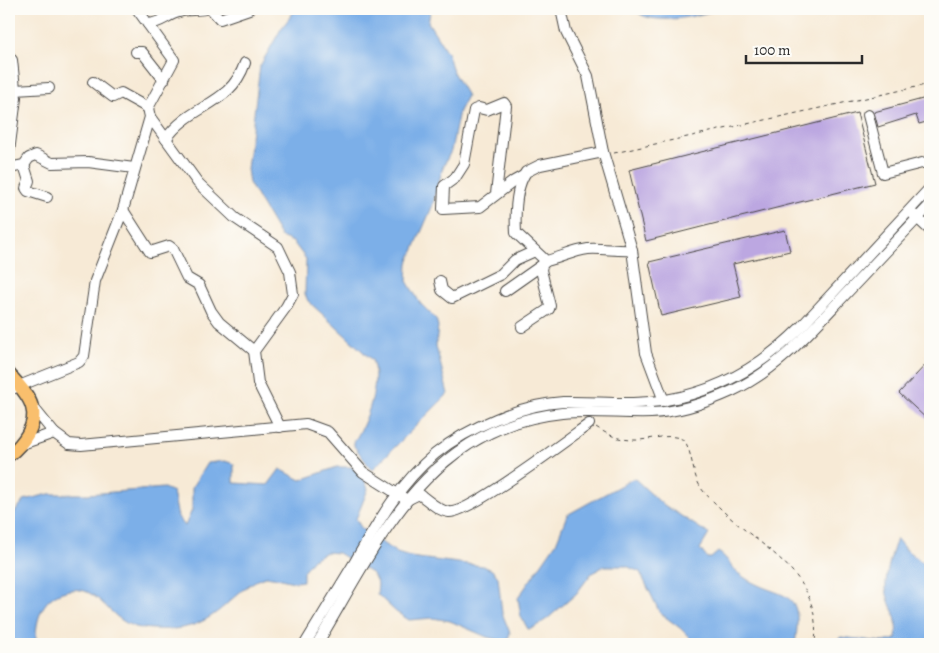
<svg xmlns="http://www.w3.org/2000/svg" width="939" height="653" viewBox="0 0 939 653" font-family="Alegreya,serif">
<rect width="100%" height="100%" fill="#fdfcf7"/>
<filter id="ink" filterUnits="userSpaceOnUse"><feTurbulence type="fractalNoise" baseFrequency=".02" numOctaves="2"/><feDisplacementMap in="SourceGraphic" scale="10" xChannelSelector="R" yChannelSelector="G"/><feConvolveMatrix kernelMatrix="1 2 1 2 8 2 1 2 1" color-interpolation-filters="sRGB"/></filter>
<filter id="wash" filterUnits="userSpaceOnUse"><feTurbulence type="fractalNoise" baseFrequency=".0096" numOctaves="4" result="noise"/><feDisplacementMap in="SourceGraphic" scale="20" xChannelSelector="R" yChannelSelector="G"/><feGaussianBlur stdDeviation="1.12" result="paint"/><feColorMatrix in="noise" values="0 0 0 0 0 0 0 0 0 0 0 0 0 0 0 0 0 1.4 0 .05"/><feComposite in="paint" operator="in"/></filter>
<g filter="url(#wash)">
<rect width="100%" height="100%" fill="#f7ead6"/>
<g fill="#7bafe8" stroke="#536d8a">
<path d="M296,9H431L428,22L448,54L453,72L467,96L459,111L451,151L443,167L432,207L408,263L407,281L420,303L436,319L438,326L436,346L448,394L372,470L354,446V442C367,422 381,383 372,360L308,301L305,294L306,259L293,242L281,237L249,183L247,169L260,66L281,29Z"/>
<path d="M634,9H719C699,16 649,28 634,9Z"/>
<path d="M225,461L234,464V483L268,485L280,469L301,480L337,467H352L363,476L368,489L356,519L362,529L397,553L410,557L483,566L492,570L498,577L502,613L510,633L507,642L487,637L450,621L433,618L409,620L396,612L377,594L378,584L373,574L338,553L326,552L313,559L303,571V581C288,585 275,573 262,578C251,582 240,592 231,600C202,628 181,632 141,628C110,624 100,585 71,590C42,594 35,619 36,644H9V520L24,500L49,494H88L164,488L173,492L178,517L185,526L192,510V487L207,463Z"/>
<path d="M634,478L661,503L709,534L700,549L707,558H711L718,552C729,558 732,570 742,576C780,602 805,583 795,644H696L680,628L660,613L640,572L626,566H604L591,574L576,594L547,619L533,628L528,629L521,617L518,598L556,543L567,515Z"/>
<path d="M897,539L904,548L930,569V644H830L841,637L883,642L896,639C900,615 889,610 886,589C885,576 892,551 897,539Z"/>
</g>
<g id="blocks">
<g fill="#bca7e1">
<path d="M930,97V121L919,124L916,115L878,127L874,112Z"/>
<path d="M857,113L875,183L646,241L629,170Z"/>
<path d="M785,230L790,251L733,264L741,297L661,316L649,262Z"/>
<path d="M930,360V422L899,393Z"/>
</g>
</g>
</g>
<g filter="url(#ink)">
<use href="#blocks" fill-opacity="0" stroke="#4a4845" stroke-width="1"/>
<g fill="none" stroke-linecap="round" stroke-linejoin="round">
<defs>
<g id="minor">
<path d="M211,9L220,19L249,9"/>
<path d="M561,9L566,32L588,76L603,152L632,250L646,353L664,401"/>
<path d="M148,24C162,23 167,15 179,12C187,9 196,11 205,9"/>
<path d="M136,52H142L164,80"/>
<path d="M9,57L12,60L16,98L9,152"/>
<path d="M93,82L113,97L121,93L148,108"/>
<path d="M15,90L49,88"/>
<path d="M868,115L883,173L930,161"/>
<path d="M150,117L198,183L235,218L278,247L290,272L293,294L286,307L254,351L258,383L280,427"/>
<path d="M166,139C191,103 230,107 245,63"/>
<path d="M603,152L540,165L526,172C515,188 515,214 516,233L546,261C560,258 573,251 588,249C602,248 617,251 632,250"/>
<path d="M24,165L29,181L26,188L28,191L47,197"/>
<path d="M9,168L24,165L29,158L36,155L52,163L88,162L134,168"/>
<path d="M496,194L506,106L504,103L487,110L479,108L474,110L464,164L455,178L444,186L443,209L480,207L514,181L523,176"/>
<path d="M123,210L150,252L169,246L173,249L187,278L199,285L211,311L219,322L254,351"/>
<path d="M914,215L930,230"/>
<path d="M440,281L442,290L452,298L501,274L515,260L535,251"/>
<path d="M505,291L542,265"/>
<path d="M522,327L549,309L550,306L541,270L542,265L546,261"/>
<path d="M9,390L79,362L84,356L95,281L123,210L150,117L148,108L174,60L137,9"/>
<path d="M54,433L69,444L81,445L306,424L328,432L363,472L407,500L419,494C428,500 438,511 449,512C467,515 568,439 589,424"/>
<path d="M22,444L54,433L33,407"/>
<path d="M305,644C322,616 339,588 356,560C378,522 400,483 435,454C467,428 522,404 563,402C597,401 632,406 666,400C718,391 762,366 800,328L930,188"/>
<path d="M317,644C379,541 426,427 562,413C592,410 621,414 651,413C677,412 708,402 732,391C776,371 809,333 842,298C871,267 901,236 930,205"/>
</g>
<path id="major" d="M9,374C17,383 29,395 32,407C38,425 22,445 9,455"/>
</defs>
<use href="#minor" stroke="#4a4845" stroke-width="12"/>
<use href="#major" stroke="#4a4845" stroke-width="15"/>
<g stroke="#4a4845" stroke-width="1" stroke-dasharray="4 4" stroke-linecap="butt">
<path d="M614,153L930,84"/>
<path d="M596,427C608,435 619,440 634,440C649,441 672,431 685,441C693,456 692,474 701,488C705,494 712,500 717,505C760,550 822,569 815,644"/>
</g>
<use href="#minor" stroke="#fff" stroke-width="10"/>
<use href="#major" stroke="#f9bf6d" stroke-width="12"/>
</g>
</g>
<rect width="939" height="653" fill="none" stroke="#fdfcf7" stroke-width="30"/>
<path d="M746 55v8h116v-8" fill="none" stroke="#2b2b2b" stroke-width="2.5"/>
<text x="754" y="55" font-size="15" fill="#2b2b2b" stroke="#fdfcf7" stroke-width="4" paint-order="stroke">100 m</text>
</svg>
